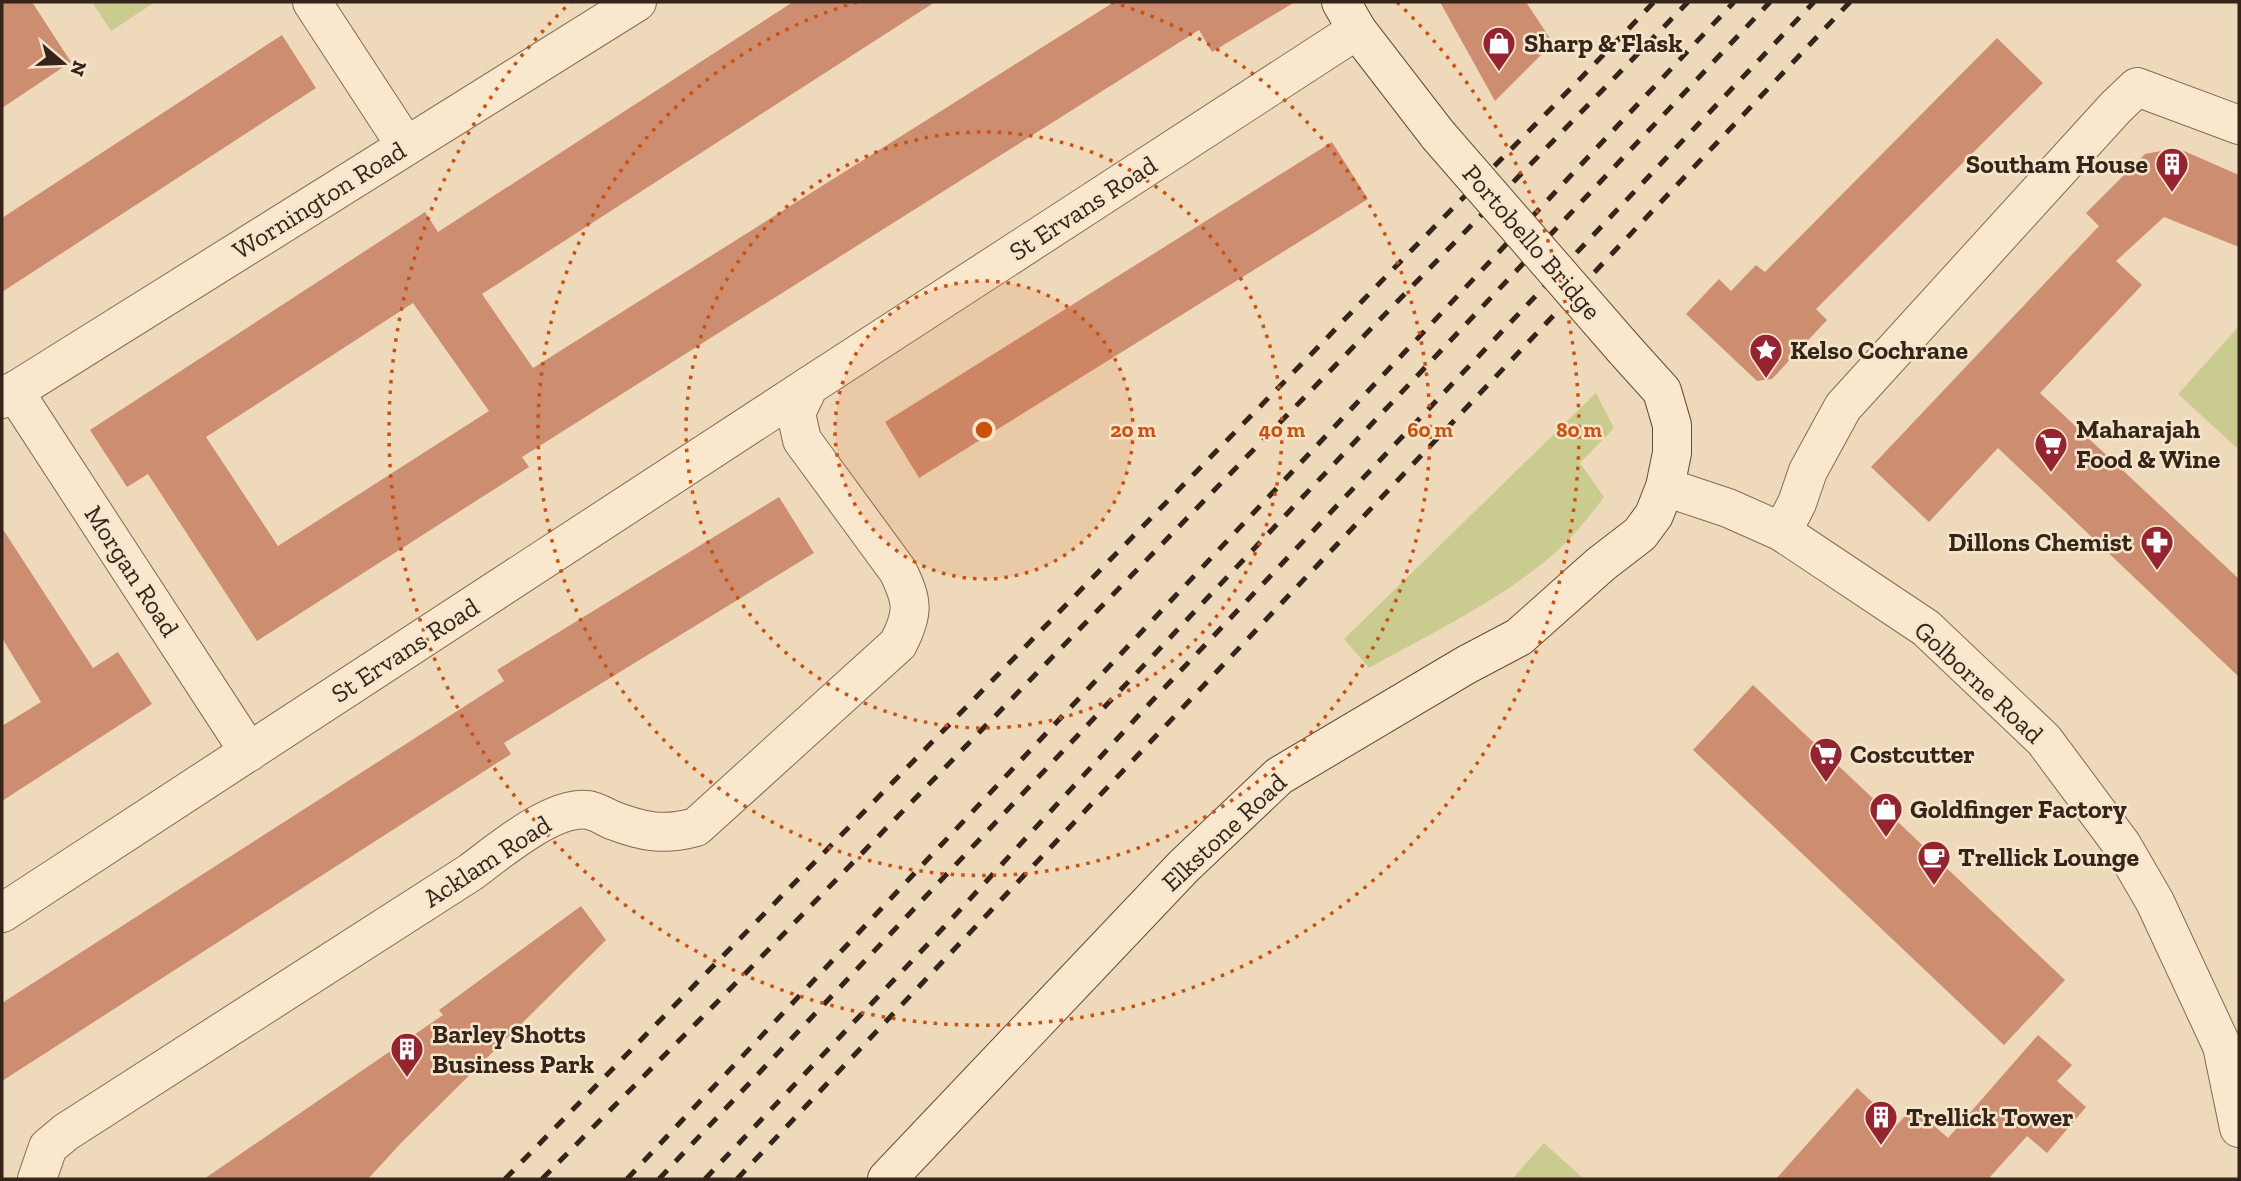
<svg xmlns="http://www.w3.org/2000/svg" width="2241" height="1181" viewBox="0 0 2241 1181" font-family="'Zilla Slab',serif">
<rect width="100%" height="100%" fill="#eedabb"/>
<g fill="#cacc8f">
<path d="M92,2H155L111,31Z"/>
<path d="M2239,326V450L2178,394Z"/>
<path d="M1596,393L1614,428L1580,463L1604,497C1590,516 1575,534 1558,550C1507,597 1430,634 1369,668L1344,639Z"/>
<path d="M1544,1143L1584,1179H1512Z"/>
</g>
<g fill="#cd8d70" fill-rule="evenodd">
<path d="M2,2H32L71,62L2,108Z"/>
<path d="M793,2H935L482,294L533,368L1114,2H1295L1212,52L1199,30L522,457L529,467L257,641L148,474L127,487L90,430L425,212L438,232ZM413,303L489,411L278,546L206,437Z"/>
<path d="M1440,2H1526L1553,43L1495,101Z"/>
<path d="M282,35L316,88L2,292V218Z"/>
<path d="M1997,38L2043,83L1816,309L1827,320L1772,379L1757,381L1686,314L1719,279L1731,291L1756,265L1765,272Z"/>
<path d="M1332,142L1368,199L919,478L885,422Z"/>
<path d="M2177,148L2239,175V247L2164,217L2116,261L2142,285L2040,393L2239,579V677L1998,448L1929,522L1871,467L2099,226L2086,213L2145,154Z"/>
<path d="M779,497L814,553L504,743L511,754L2,1081V1003L504,681L497,670Z"/>
<path d="M2,528L93,668L118,652L152,704L2,801V726L41,702L2,638Z"/>
<path d="M1753,685L2065,980L2004,1045L1693,750Z"/>
<path d="M581,906L606,940L401,1143L368,1179H204L443,1015L439,1010Z"/>
<path d="M2038,1035L2072,1065L2057,1081L2086,1107L2047,1153L2027,1136L1990,1177L1993,1179H1776L1857,1088L1897,1125L1913,1107L1948,1138Z"/>
</g>
<g fill="none" stroke-linecap="round" stroke-linejoin="round">
<defs>
<g id="street">
<path d="M312,2L406,146"/>
<path d="M14,391L249,752"/>
<path d="M2,399L637,2"/>
<path d="M1665,487L1728,508L1782,532L1926,628L2044,740L2122,845L2155,902L2222,1046L2239,1128"/>
<path d="M1782,532L1797,503L1808,471L1843,407L2116,107L2137,87L2239,125"/>
<path d="M2,913L809,386"/>
<path d="M37,1179L48,1147L66,1132L471,872C498,852 553,805 588,810C596,811 605,817 612,820C643,832 664,836 696,827L898,644C914,613 913,602 898,571L802,440L796,413L809,386L1357,30"/>
</g>
<g id="secondary">
<path d="M1341,2L1357,30L1438,135"/>
<path d="M887,1179L1184,866L1279,776L1466,665L1519,637L1601,564L1640,534L1654,515L1665,487L1672,453V425L1662,391L1625,350"/>
</g>
</defs>
<use href="#street" stroke="#856a55" stroke-width="40"/>
<use href="#secondary" stroke="#664b38" stroke-width="40"/>
<use href="#street" stroke="#f9e8ce" stroke-width="38"/>
<use href="#secondary" stroke="#f9e8ce" stroke-width="38"/>
<g stroke="#34241a" stroke-width="5" stroke-dasharray="12 12" stroke-linecap="butt">
<path d="M505,1179L1325,340C1433,226 1546,116 1654,2"/>
<path d="M542,1179L737,982L1688,2"/>
<path d="M627,1179L1734,2"/>
<path d="M659,1179L1770,2"/>
<path d="M705,1179L947,924L1151,702L1814,2"/>
<path d="M737,1179L1850,2"/>
</g>
<defs>
<path id="secondary-bridge" d="M1438,135L1625,350"/>
</defs>
<use href="#secondary-bridge" stroke="#664b38" stroke-width="40" stroke-linecap="butt"/>
<use href="#secondary-bridge" stroke="#f9e8ce" stroke-width="38"/>
</g>
<circle cx="984" cy="430" r="149" fill="#cd510e" fill-opacity=".12"/>
<g fill="none" stroke="#cd510e" stroke-width="3.5" stroke-dasharray="3.5 7">
<circle cx="984" cy="430" r="149"/>
<circle cx="984" cy="430" r="298"/>
<path d="M1111 2A446 446 0 1 1 857 2"/>
<path d="M1397 2A595 595 0 1 1 571 2"/>
</g>
<defs>
<symbol id="shop-pin" viewBox="-11 -11 22 30"><path d="M0 17L-7.5 6A9.5 9.5 0 1 1 7.5 6Z" fill="#952430" stroke="#f5e5ca"/><path d="M-5-2.5h2.3a2.7 3.5 0 0 1 5.4 0H5L5.5 6h-11ZM-1.5-2.5h3a1.5 2.3 0 0 0-3 0Z" fill="#fff"/></symbol>
<symbol id="building-pin" viewBox="-11 -11 22 30"><path d="M0 17L-7.5 6A9.5 9.5 0 1 1 7.5 6Z" fill="#952430" stroke="#f5e5ca"/><path d="M-4-6H4V6H1V3H-1V6H-4ZM-2.5-4.3h1.7v1.8h-1.7ZM.8-4.3h1.7v1.8H.8ZM-2.5-1h1.7V.8h-1.7ZM.8-1h1.7V.8H.8Z" fill="#fff"/></symbol>
<symbol id="sight-pin" viewBox="-11 -11 22 30"><path d="M0 17L-7.5 6A9.5 9.5 0 1 1 7.5 6Z" fill="#952430" stroke="#f5e5ca"/><path d="M0-6L1.8-2.2L6-1.7L2.9 1.2L3.7 5.4L0 3.3L-3.7 5.4L-2.9 1.2L-6-1.7L-1.8-2.2Z" fill="#fff"/></symbol>
<symbol id="supermarket-pin" viewBox="-11 -11 22 30"><path d="M0 17L-7.5 6A9.5 9.5 0 1 1 7.5 6Z" fill="#952430" stroke="#f5e5ca"/><path d="M-6-5.5h2.5l.6 2H6L4.5 2H-2.5L-4.4-4H-6ZM-1.5 3.2a1.3 1.3 0 1 0 .1 0ZM3 3.2a1.3 1.3 0 1 0 .1 0Z" fill="#fff"/></symbol>
<symbol id="pharmacy-pin" viewBox="-11 -11 22 30"><path d="M0 17L-7.5 6A9.5 9.5 0 1 1 7.5 6Z" fill="#952430" stroke="#f5e5ca"/><path d="M-2-6h4v4h4v4h-4v4h-4v-4h-4v-4h4Z" fill="#fff"/></symbol>
<symbol id="cafe-pin" viewBox="-11 -11 22 30"><path d="M0 17L-7.5 6A9.5 9.5 0 1 1 7.5 6Z" fill="#952430" stroke="#f5e5ca"/><path d="M-5.5-4.5H6V0H3Q3 3.5 0 3.5H-2.5Q-5.5 3.5-5.5 0ZM3-3.2v2h1.7v-2ZM-6 4.5H4V6H-6Z" fill="#fff"/></symbol>
</defs>
<g fill-rule="evenodd">
<use href="#shop-pin" x="1480" y="24" width="38" height="52"/>
<use href="#building-pin" x="2153" y="145" width="38" height="52"/>
<use href="#sight-pin" x="1747" y="331" width="38" height="52"/>
<use href="#supermarket-pin" x="2032" y="425" width="38" height="52"/>
<use href="#pharmacy-pin" x="2138" y="523" width="38" height="52"/>
<use href="#supermarket-pin" x="1807" y="735" width="38" height="52"/>
<use href="#shop-pin" x="1867" y="790" width="38" height="52"/>
<use href="#cafe-pin" x="1915" y="838" width="38" height="52"/>
<use href="#building-pin" x="388" y="1030" width="38" height="52"/>
<use href="#building-pin" x="1862" y="1098" width="38" height="52"/>
</g>
<g text-anchor="middle" stroke-width="5" stroke-linejoin="round" paint-order="stroke">
<g font-size="26" font-weight="bold" fill="#34241a" stroke="#f5e5ca" text-anchor="start">
<text x="1524" y="52">Sharp &amp; Flask</text>
<text x="2148" y="173" text-anchor="end">Southam House</text>
<text x="1790" y="359">Kelso Cochrane</text>
<text x="2076" y="438">Maharajah<tspan x="2076" dy="30">Food &amp; Wine</tspan></text>
<text x="2132" y="551" text-anchor="end">Dillons Chemist</text>
<text x="1850" y="763">Costcutter</text>
<text x="1910" y="818">Goldfinger Factory</text>
<text x="1958" y="866">Trellick Lounge</text>
<text x="432" y="1043">Barley Shotts<tspan x="432" dy="30">Business Park</tspan></text>
<text x="1906" y="1126">Trellick Tower</text>
</g>
<g font-size="26" fill="#34241a" stroke="#f5e5ca">
<text transform="translate(319 200) rotate(-32)" y="9">Wornington Road</text>
<text transform="translate(1083 208) rotate(-33)" y="9">St Ervans Road</text>
<text transform="translate(1532 242) rotate(49)" y="9">Portobello Bridge</text>
<text transform="translate(132 571) rotate(57)" y="9">Morgan Road</text>
<text transform="translate(405 650) rotate(-33)" y="9">St Ervans Road</text>
<text transform="translate(1979 682) rotate(43)" y="9">Golborne Road</text>
<text transform="translate(1224 832) rotate(-43)" y="9">Elkstone Road</text>
<text transform="translate(487 861) rotate(-33)" y="9">Acklam Road</text>
</g>
</g>
<circle cx="984" cy="430" r="10" fill="#cd510e" stroke="#f5e5ca" stroke-width="3.5"/>
<g font-size="21" text-anchor="middle" font-weight="bold" fill="#cd510e" stroke="#f5e5ca" stroke-width="5" stroke-linejoin="round" paint-order="stroke">
<text x="1133" y="437">20 m</text>
<text x="1282" y="437">40 m</text>
<text x="1430" y="437">60 m</text>
<text x="1579" y="437">80 m</text>
</g>
<rect width="2241" height="1181" fill="none" stroke="#34241a" stroke-width="7"/>
<g transform="translate(63 63) rotate(109)" stroke="#f5e5ca" stroke-width="5" paint-order="stroke">
<path d="M0-5L12 26L0 18L-12 26Z" fill="#34241a"/>
<text y="-10" font-size="19" font-weight="bold" text-anchor="middle" fill="#34241a">N</text>
</g>
</svg>
